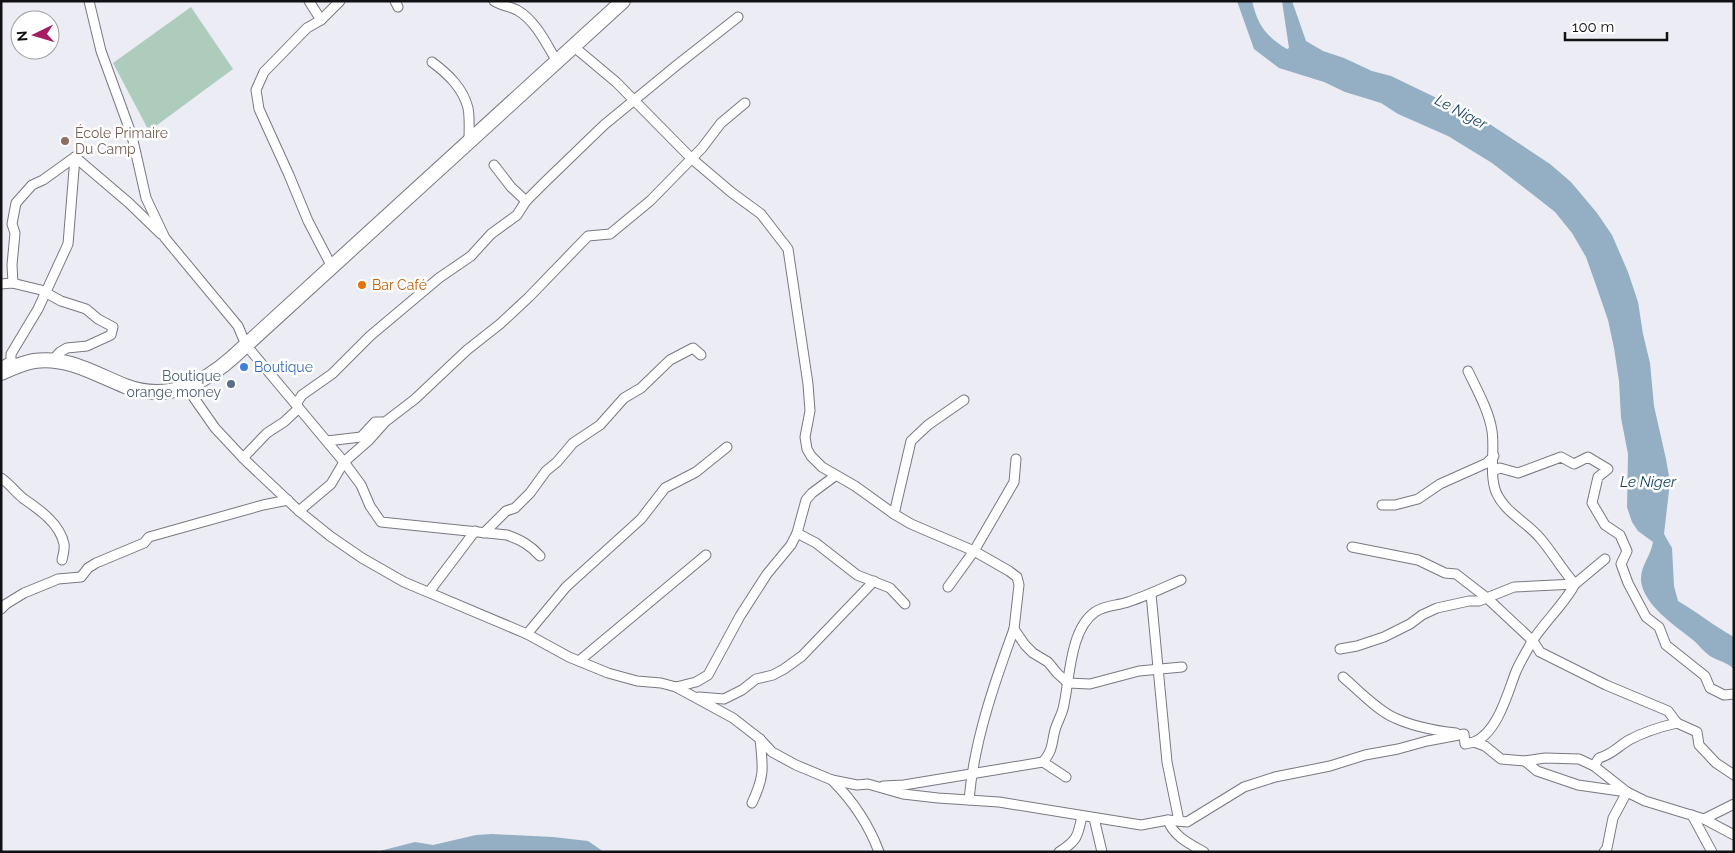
<svg xmlns="http://www.w3.org/2000/svg" width="1735" height="853" viewBox="0 0 1735 853" font-family="Raleway,sans-serif">
<rect width="100%" height="100%" fill="#ececf5"/>
<path fill="#aeccbb" d="M191,7L233,69L149,131L113,63Z"/>
<g fill="#94afc3">
<path d="M1237,1H1252C1258,26 1266,36 1287,49L1289,48L1282,1H1292L1306,41L1323,51L1344,58L1372,71L1391,76L1447,103L1473,113L1550,164L1571,182L1597,213L1612,235L1628,272L1638,302L1643,334L1650,363L1654,406L1666,459L1670,482L1664,534L1672,548L1674,586L1678,601C1697,612 1714,626 1734,637V669C1727,662 1718,661 1710,656C1704,652 1699,645 1693,640C1676,626 1644,606 1641,581C1640,566 1651,556 1653,542L1638,531L1632,522L1627,507L1628,454L1621,418L1619,381L1614,348L1608,320L1597,288L1586,257L1572,233L1555,212L1536,197L1492,163L1448,136L1398,114L1381,103L1345,92L1324,82L1279,68L1254,49Z"/>
<path d="M492,834L553,837L588,841L604,852H376L415,842L433,845L476,835Z"/>
</g>
<g fill="none" stroke-linecap="round" stroke-linejoin="round">
<defs>
<g id="minor">
<path d="M89,1L101,51L132,136L146,198L165,238L238,326L246,345L344,462L361,485L370,506L381,522L507,535C521,540 530,545 540,556"/>
<path d="M309,1L321,20"/>
<path d="M395,1L398,7"/>
<path d="M494,1C502,6 509,6 517,10C535,20 546,43 556,60"/>
<path d="M573,46L616,82L691,158L731,192L761,214L788,249L808,384L810,411L805,437L807,449L811,456L822,467L855,486L894,514L911,524L974,551L1009,571L1017,577L1019,585L1014,629L1025,645L1033,653L1048,662L1057,673L1068,683L1090,684L1139,671L1182,667"/>
<path d="M432,62C448,74 463,88 468,108C470,118 469,130 469,141"/>
<path d="M494,165L511,187L526,201"/>
<path d="M332,267L308,221L289,175L259,109L256,90L264,72L307,28L321,20L340,1"/>
<path d="M13,283L12,265L15,233L12,224L16,203L32,185L43,180L75,157L129,203L161,234"/>
<path d="M1,284L12,283L41,290L61,301L86,309L98,319L113,327L111,335L87,346L67,348L60,352L52,361"/>
<path d="M1,367L11,361V354L38,309L68,244L75,157"/>
<path d="M1468,371C1477,390 1489,411 1492,431C1495,451 1489,474 1496,492C1505,513 1527,522 1540,538C1553,553 1562,570 1575,584C1563,606 1544,622 1531,643C1526,653 1519,663 1515,674C1507,695 1497,733 1474,742"/>
<path d="M187,388L215,428L245,460L299,511L330,536L362,558L404,582L527,634L569,657L608,673L637,681L661,683L676,687L733,718L760,739L772,752L796,765L832,780L857,785L868,784L903,794L938,798L999,802L1141,825L1168,820L1187,822L1244,787L1275,777L1330,766L1365,755L1398,749L1427,741L1464,734L1465,744L1474,742L1485,746L1501,759L1525,761L1545,758L1579,759L1594,766L1627,792L1645,801L1704,819L1734,835"/>
<path d="M296,404L302,395L332,374L370,336L439,278L471,256L491,234L517,215L526,201L544,183L604,125L677,65L738,17"/>
<path d="M327,441L361,437L375,422H385"/>
<path d="M243,458L267,433L284,422L299,408"/>
<path d="M1493,471L1500,468L1518,473L1561,457L1574,464L1588,457L1608,469L1598,477L1592,503L1605,525L1620,535L1627,551L1621,564L1628,583L1646,617L1659,627L1666,645L1705,676L1710,688L1724,695L1734,694"/>
<path d="M1,478C10,484 16,493 24,499C40,510 60,524 64,544C65,549 63,555 62,560"/>
<path d="M1382,505H1395L1418,499L1440,484L1487,463L1494,456"/>
<path d="M299,511L331,484L344,462L369,440L385,422L415,399L467,350L500,324L529,297L588,236L610,234L650,201L702,148L721,123L745,103"/>
<path d="M894,514L911,441L928,425L964,400"/>
<path d="M484,533L506,511L515,508L530,493L546,471L557,462L573,443L600,425L624,398L641,388L670,360L693,348L701,355"/>
<path d="M797,533L816,543L857,575L890,588L905,604"/>
<path d="M1352,547L1418,560L1445,573L1456,574L1487,598L1533,641L1540,652L1606,685L1668,711L1677,723"/>
<path d="M948,587L974,551L1014,482L1016,459"/>
<path d="M429,592L475,531"/>
<path d="M1151,594L1167,762L1179,821"/>
<path d="M1,609L6,604L24,593L51,582L58,579L81,577L88,568L96,563L144,543L149,537L263,505L288,500"/>
<path d="M527,634L566,587L641,519L665,488L696,472L727,447"/>
<path d="M1340,649L1357,646L1384,637L1410,624L1422,615L1437,608L1469,601H1479L1514,587L1575,584L1605,559"/>
<path d="M579,661L706,555"/>
<path d="M1343,677C1357,689 1378,711 1395,718C1412,726 1438,731 1456,733"/>
<path d="M676,687L696,682L708,675L740,616L767,574L791,545L797,533L806,500L812,493L835,476"/>
<path d="M699,697L724,699L742,690L756,679L773,675L784,669L802,656L874,581"/>
<path d="M1525,761L1537,771L1578,785L1627,792L1613,818L1607,848L1604,852"/>
<path d="M1043,762C1054,748 1051,745 1055,730C1057,723 1061,716 1063,709C1070,681 1069,630 1095,612C1105,605 1116,606 1128,602C1146,596 1163,588 1181,580"/>
<path d="M1594,766L1599,758C1613,754 1617,747 1629,740C1644,732 1659,727 1677,723L1697,732L1699,745L1716,763L1734,775"/>
<path d="M832,780C852,800 869,825 879,852"/>
<path d="M883,786L904,785L1043,762L1066,777"/>
<path d="M969,800C974,741 994,684 1014,629"/>
<path d="M752,803C765,775 763,768 760,739"/>
<path d="M1692,815L1712,852"/>
<path d="M1094,818L1102,852"/>
<path d="M1704,819L1734,804"/>
<path d="M1168,820C1173,836 1190,844 1204,852"/>
<path d="M1059,852C1077,841 1078,836 1082,816"/>
</g>
<path id="highway" d="M1,373C12,368 22,363 34,361C67,356 95,374 125,386C167,402 203,384 233,357L623,1"/>
</defs>
<use href="#minor" stroke="#787880" stroke-width="11"/>
<use href="#highway" stroke="#787880" stroke-width="16"/>
<use href="#minor" stroke="#fff" stroke-width="9"/>
<use href="#highway" stroke="#fff" stroke-width="14"/>
</g>
<circle fill="#8d6e63" stroke="#fff" stroke-width="2" cx="65" cy="141" r="5"/>
<circle fill="#e8710a" stroke="#fff" stroke-width="2" cx="362" cy="285" r="5"/>
<circle fill="#3f7fe0" stroke="#fff" stroke-width="2" cx="244" cy="367" r="5"/>
<circle fill="#5c6f8a" stroke="#fff" stroke-width="2" cx="231" cy="384" r="5"/>
<g text-anchor="middle" stroke-width="5" stroke-linejoin="round" paint-order="stroke">
<g font-size="14" fill="#785e54" stroke="#fff" text-anchor="start">
<text x="75" y="138">École Primaire<tspan x="75" dy="16">Du Camp</tspan></text>
</g>
<g font-size="14" fill="#c56008" stroke="#fff" text-anchor="start">
<text x="372" y="290">Bar Café</text>
</g>
<g font-size="14" fill="#366cbe" stroke="#fff" text-anchor="start">
<text x="254" y="372">Boutique</text>
</g>
<g font-size="14" fill="#4e5e75" stroke="#fff" text-anchor="end">
<text x="221" y="381">Boutique<tspan x="221" dy="16">orange money</tspan></text>
</g>
<g font-size="15" font-style="italic" fill="#13425f" stroke="#fff">
<text transform="translate(1461 112) rotate(28)" y="5">Le Niger</text>
<text x="1648" y="487">Le Niger</text>
</g>
</g>
<rect width="1735" height="853" fill="none" stroke="#111114" stroke-width="5"/>
<g transform="translate(35 35) rotate(265)"><circle r="24" fill="#ffffff" stroke="#a0a0a1"/>
<path d="M0-4L9 19L0 12L-9 19Z" fill="#a51c62"/>
<text y="-8" font-size="14" font-weight="bold" text-anchor="middle" fill="#111114">N</text>
</g>
<path d="M1565 32v8h102v-8" fill="none" stroke="#111114" stroke-width="2.5"/>
<text x="1572" y="32" font-size="15" fill="#111114" stroke="#ffffff" stroke-width="4" paint-order="stroke">100 m</text>
</svg>
